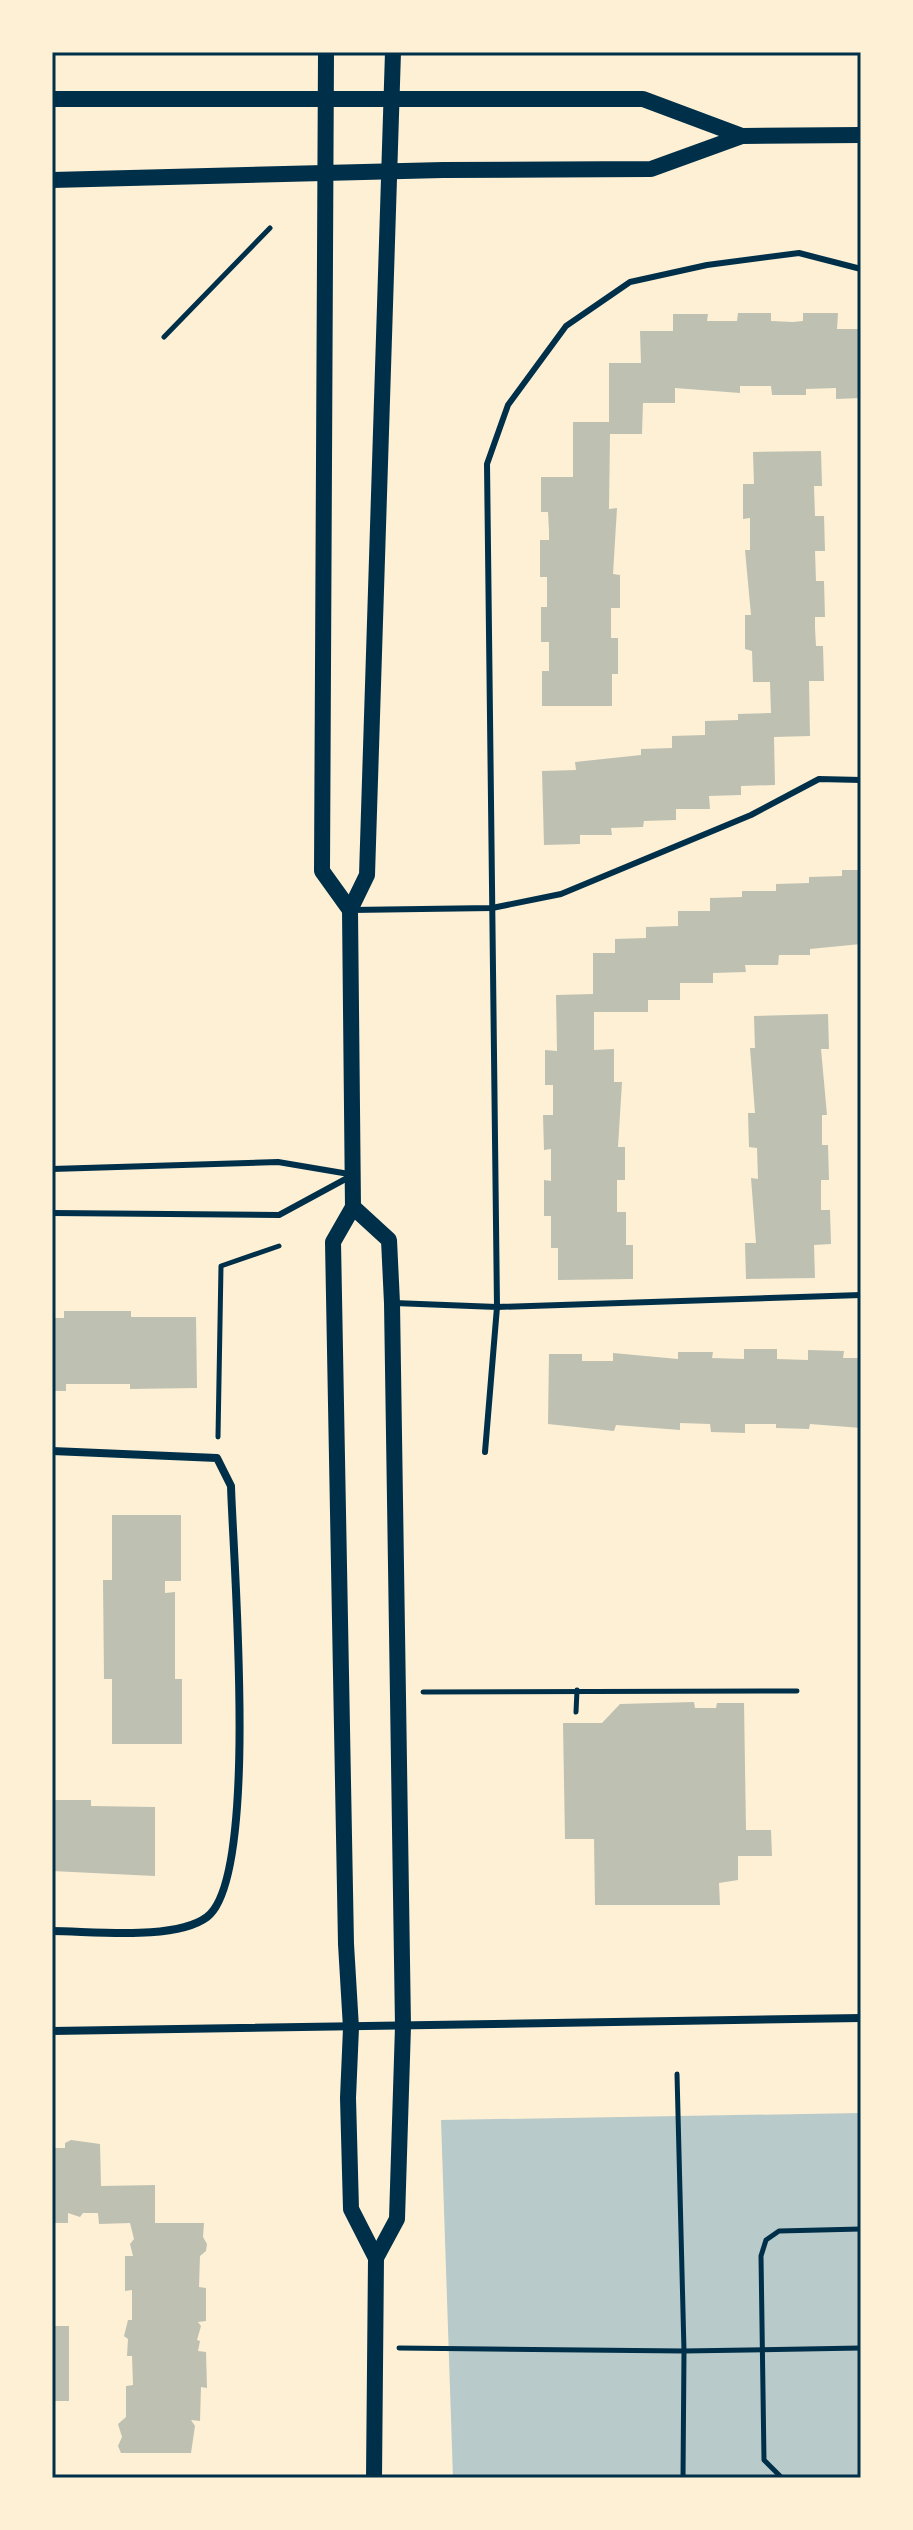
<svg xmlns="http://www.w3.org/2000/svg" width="913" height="2530" viewBox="0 0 913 2530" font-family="Quicksand,sans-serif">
<rect width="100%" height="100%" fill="#fdf0d5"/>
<path fill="#b9caca" d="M861,2113V2478H453L441,2120Z"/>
<g fill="#bec0b2">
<path d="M738,313H771V321L793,322L803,321V313H838L837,329H861V398L836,399V388L806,389V395H772L771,386H740V393L675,388V403H643L642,434H610L609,509L617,508L613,574L620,575V608H611V638H618V674H612V706H542V671H549V642H541V607H547V577H540V540H549V531L548,512H541V477H573V422H609V363H641L640,331H673V314H708L707,321H737Z"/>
<path d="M821,451L822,486H814L815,516H824L825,551H815L816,581H824L825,617H815V628L816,646H823L824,681H809L810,736L774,737L775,785L741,786V795L709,796L710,809H676V820L644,821L643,827L611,828L612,835H580V844L544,845L542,771L576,770L575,762L641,755V749L672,748V736L705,735V721L738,720V714L771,713L770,682H753L752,651L745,649V615H751L745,550H750V518L743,519V484H754L753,452Z"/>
<path d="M842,870H861V944L810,949V955H779L778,965H745L746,972L713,973V983H680V1000H648V1012H594V1050L614,1049V1082H622L618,1147H625V1180H617V1212H626V1245H633V1279L558,1280V1248H551V1216H544V1180L551,1181V1149L544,1150L543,1115H553V1085H545V1050L557,1051L556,995L593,994V953H615V939L646,938V927L678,926V911H710V898L742,897V891H776V884L809,883V877L842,876Z"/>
<path d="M828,1014L829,1049H821L827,1115H822V1145H828L829,1180H821V1210H830L831,1244L814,1245L815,1278L746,1279L745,1243H756L751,1178L758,1179L757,1148L749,1147L748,1113H755L750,1048H755L754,1016Z"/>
<path d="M64,1311H131V1317H196L197,1388L130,1389V1384H66V1391H52V1318H64Z"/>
<path d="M744,1349H777V1359L808,1360V1350L844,1351L843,1358H861V1428L810,1424L809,1429L776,1428V1424H745V1433L711,1432L710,1424L680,1423V1430L616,1425L614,1431L548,1424L549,1354H582V1361H613V1353L678,1359V1352H713L712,1358L744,1359Z"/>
<path d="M112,1515H181V1581H165V1593L175,1592V1679H182V1744H112V1679H104L103,1580H112Z"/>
<path d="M694,1702L695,1708H716L717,1703H744L746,1830H771L772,1856H738V1880L719,1883L720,1905H595L594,1839H565L563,1723H602L620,1704Z"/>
<path d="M52,1800H91V1806L155,1807V1876L52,1871Z"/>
<path d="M71,2140L100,2144L101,2186L155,2185V2223H204L203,2237L207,2244L206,2251L200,2256L199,2287L206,2288V2321L198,2322L201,2326L197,2340L200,2341L198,2351L206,2352L207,2388L201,2387L200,2421L191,2420L195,2426L191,2453H121L118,2446L122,2437L118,2424L126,2417V2386L133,2385L132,2356H127L128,2339L124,2336L128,2320H132V2290L125,2291V2256H133L130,2244L134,2239L130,2223L99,2224L98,2213H83L80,2217L68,2213V2223H52V2148H65V2143Z"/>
<rect x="52" y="2326" width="17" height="75"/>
</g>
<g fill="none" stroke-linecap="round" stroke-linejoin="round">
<g stroke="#003049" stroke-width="5">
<path d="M164,337L270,228"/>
<path d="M218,1437L221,1266L279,1246"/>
<path d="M423,1692L797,1691"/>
<path d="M576,1712L577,1690"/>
<path d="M677,2074L684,2351L683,2478"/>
<path d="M399,2348L684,2351L861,2348"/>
<path d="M782,2478L764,2460L761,2256L766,2240L779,2231L861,2229"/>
</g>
<g stroke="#003049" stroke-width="6">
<path d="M861,269L799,253L707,265L630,282L566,326L508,405L487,464L497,1307L861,1295"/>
<path d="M351,910L492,908L561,894L751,815L819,779L861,780"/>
<path d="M52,1169L278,1162L349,1174"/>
<path d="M52,1213L279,1215L351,1176"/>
<path d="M394,1303L497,1307L485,1452"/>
</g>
<g stroke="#003049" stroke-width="8">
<path d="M52,1451L217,1458L231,1486C233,1560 260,1877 207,1917C175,1941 92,1931 52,1931"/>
<path d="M52,2031L861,2018"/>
</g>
<g stroke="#003049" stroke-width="16">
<path d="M326,52L322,871L350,910"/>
<path d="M52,99H643L742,136"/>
<path d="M52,180L443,170L651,169L742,136L861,135"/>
<path d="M353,1207L389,1240L392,1303L403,2026L397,2219L376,2258"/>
<path d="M374,2478L376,2258L351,2209L348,2098L351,2028L346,1944L333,1242L353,1207L350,910L367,875L393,52"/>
</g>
</g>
<rect width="913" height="2530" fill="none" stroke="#fdf0d5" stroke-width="108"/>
<rect x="54" y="54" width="805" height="2422" fill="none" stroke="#003049" stroke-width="3"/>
</svg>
